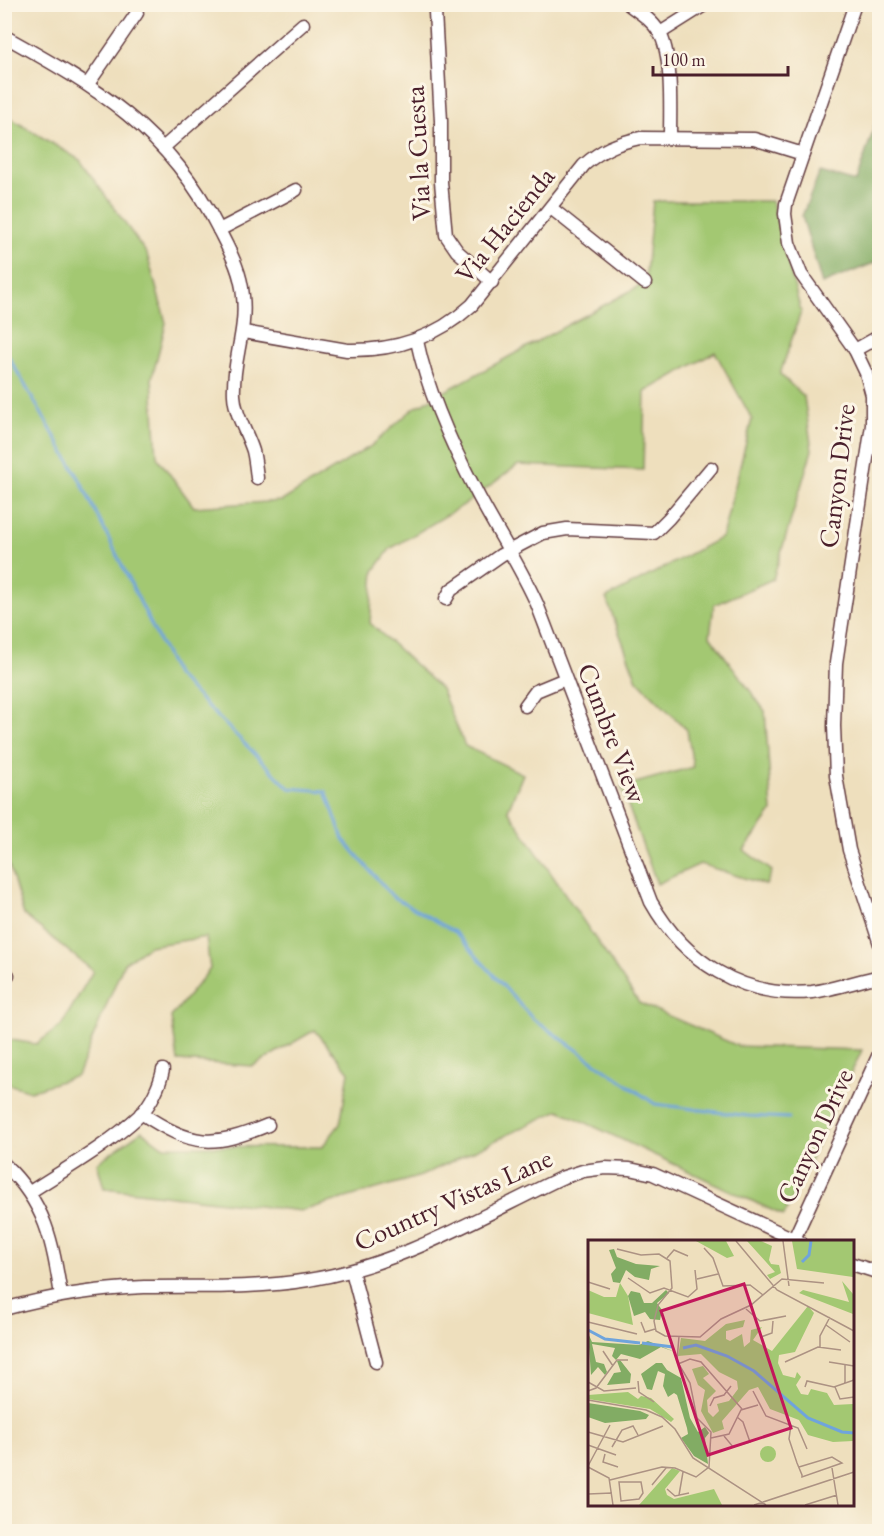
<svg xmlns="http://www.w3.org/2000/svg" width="884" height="1536" viewBox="0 0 884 1536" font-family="'EB Garamond',serif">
<rect width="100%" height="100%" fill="#fcf5e5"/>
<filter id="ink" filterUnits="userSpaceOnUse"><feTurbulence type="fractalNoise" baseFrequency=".0167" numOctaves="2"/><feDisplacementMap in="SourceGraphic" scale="12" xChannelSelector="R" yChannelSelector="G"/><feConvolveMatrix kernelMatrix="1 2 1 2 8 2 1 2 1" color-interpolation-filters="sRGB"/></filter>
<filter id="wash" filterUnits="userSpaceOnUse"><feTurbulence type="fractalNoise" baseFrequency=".008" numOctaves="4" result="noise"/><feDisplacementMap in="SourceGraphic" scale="24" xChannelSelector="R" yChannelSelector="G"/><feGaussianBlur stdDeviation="1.35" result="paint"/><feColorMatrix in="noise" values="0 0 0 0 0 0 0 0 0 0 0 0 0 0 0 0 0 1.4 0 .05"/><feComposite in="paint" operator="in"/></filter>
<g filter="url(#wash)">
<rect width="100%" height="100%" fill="#eedfbd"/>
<path fill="#a3c872" stroke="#76744e" stroke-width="1.5" d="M5,115L80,160L147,254L166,323L152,378L157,457L194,507L282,501L371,446L414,408L645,283L653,201H772L801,312L780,374L804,397L812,450L773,579L714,605L710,636L765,711L772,812L744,850L772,871L766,885L700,864L657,884L621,787L693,767L687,730L637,680L606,598L722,537L752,419L715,352L645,392L643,470L518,465L467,503L390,549L374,571L370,623L441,689L465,746L523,774L508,810L639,1003L738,1046L862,1050L784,1216L559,1110L421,1176L301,1211L104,1188L97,1163L142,1131L162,1146L322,1147L340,1124L349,1072L315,1030L253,1066L178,1061L171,1017L210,969L206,937L149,946L124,963L77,1076L30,1091L5,1083L4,1039L36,1044L61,1026L93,971L24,915L5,852Z"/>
<path fill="#82ac64" stroke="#666648" stroke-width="1.5" d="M879,113V261L822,284L802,216L820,172L856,182Z"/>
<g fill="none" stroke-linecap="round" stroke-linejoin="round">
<path stroke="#6fa4dc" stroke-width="3" d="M4,349L79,478L176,675L289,788L326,791L343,839L392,896L455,932L533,1019L655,1104L748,1116L789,1118"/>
</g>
</g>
<g filter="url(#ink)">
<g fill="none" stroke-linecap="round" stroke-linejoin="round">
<defs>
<g id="minor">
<path d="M437,4L435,12L441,121V182L446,235L457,251L492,282"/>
<path d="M628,4C639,12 652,20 659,32C673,54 670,112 670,138"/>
<path d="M855,4L799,166L786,204L785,214L789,243L801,274L855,350L866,373L872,395V425L836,663L834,726L836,776L849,850L880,944"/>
<path d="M660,33L706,4"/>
<path d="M4,36C96,87 169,130 218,228C229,250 241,270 243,296C247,332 232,361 234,395C235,415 247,432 253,451C255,459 256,469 257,478"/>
<path d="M88,84L137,13"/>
<path d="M164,147L303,24"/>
<path d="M551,208L645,283"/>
<path d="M219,230L296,190"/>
<path d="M244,332L347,350C395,351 436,338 472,305L584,165C601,150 617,143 640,138L754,139L803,154"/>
<path d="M417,341C428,394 452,446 478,495C497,531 520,566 537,604L651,902C684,961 743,999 812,992C834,989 857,981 880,976"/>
<path d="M855,350L880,336"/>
<path d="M446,599L451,590L501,555L543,533L567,529L654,533L669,518L711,468"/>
<path d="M525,706L536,691L565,679"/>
<path d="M4,974L8,975"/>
<path d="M141,1113C193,1147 212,1148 268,1125"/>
<path d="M4,1164C46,1204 52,1240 61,1295"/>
<path d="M30,1192C67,1168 108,1145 140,1115C151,1104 160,1085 163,1070"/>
<path d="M794,1239L880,1052"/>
<path d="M852,1264L880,1273"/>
<path d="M352,1271L376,1362"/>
<path d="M4,1309C51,1296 95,1289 144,1287C198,1286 254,1289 308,1280C398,1266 479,1217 561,1178L583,1171L605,1168L630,1169L653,1174L800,1242"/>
</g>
</defs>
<use href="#minor" stroke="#633c41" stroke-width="15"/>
<use href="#minor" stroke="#fff" stroke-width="12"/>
</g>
</g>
<g text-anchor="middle" stroke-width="6" stroke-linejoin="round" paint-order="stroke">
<g font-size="27" fill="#4a1f2b" stroke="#fcf5e5">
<text transform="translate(418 153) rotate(-93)" y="9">Via la Cuesta</text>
<text transform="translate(505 225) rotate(-51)" y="9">Via Hacienda</text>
<text transform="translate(837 476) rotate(-83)" y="9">Canyon Drive</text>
<text transform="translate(612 733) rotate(69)" y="9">Cumbre View</text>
<text transform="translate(815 1136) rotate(-65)" y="9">Canyon Drive</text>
<text transform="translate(453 1200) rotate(-24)" y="9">Country Vistas Lane</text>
</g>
</g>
<g transform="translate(588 1240)">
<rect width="266" height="266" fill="#eedfbd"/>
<path d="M108,1H138L146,16L139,18ZM159,1H173L184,6L181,20L183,24L191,25L193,33L182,39L179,35L187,32ZM204,1H265V37L209,29ZM254,41L265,54V74L211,53L215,50L261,62ZM32,43L40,56L45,85L0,73V50L16,57H28ZM220,66L226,73L207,112L191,115L190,123L195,135L207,138L209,132L213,137L208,145L213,154L220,155L223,149L239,153L246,165L265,164V201L245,202L220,195L211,180L182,169L170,147L161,150L134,181L136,189L125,193L113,171L117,150L110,145L104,129L115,126L121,134L115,138L128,151L119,160L120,172L125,177L131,171L129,164L141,161L150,149L149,141L131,132L113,114L90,116L93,98L117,101L138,84L157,80L155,87L138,91V99L142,101L154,94L156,107L162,102L163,90L174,87L165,100L184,111ZM40,152L50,159L53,156L63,158L86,179L83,182L62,169L0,159V155ZM172 214a8 8 0 1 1 16 0a8 8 0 1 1-16 0ZM84,228L92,231L77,249L79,255L86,259L126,249L134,265H51Z" fill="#a3c872"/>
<path d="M26,9L29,17L48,24L72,26L63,29L61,40L47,37L38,30L32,43L25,42L23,34L28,28L21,10ZM78,50L81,53L69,63L74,70L72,80L62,79L57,72L46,76L40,56L43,51L52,53L56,63H64ZM0,93L4,102L51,105L60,101L87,112L73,107L52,119L33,114L28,120L24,116L27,108L4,104L8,122L16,124L19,132L17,135L10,127L3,135ZM32,120L43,134L42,143L19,145L26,133L33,132L29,121ZM68,123H74L79,130L93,138L102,178L110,192L117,187L121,193L117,198L120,224L106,216L93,198L100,194L99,188L89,155L86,153L80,157L75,146L77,134L70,131L64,150L59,149L53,134ZM0,163L52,171L61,175L58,179L17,183L0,177Z" fill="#82ac64"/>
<path fill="none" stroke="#6fa4dc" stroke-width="3" d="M214,22L221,15L223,1M0,90L17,99L52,103M54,103L85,107M95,108L108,105L139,116L166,131L220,178L254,192L266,193"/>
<path fill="none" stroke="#ac9283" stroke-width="1.5" d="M148,1L189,50L266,91M195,1L201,46M116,8L125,18L135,46L162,45L175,55M29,9L53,15L71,14L82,21L84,48L70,65L66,81L68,91L77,96L112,97L133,79L163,65L194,39L236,43M79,18L86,10L100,16M40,38L62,53L76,48L100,57L109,49L107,30M109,39L130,34M0,42L22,49M158,69L172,81L198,76M0,82L49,94M53,82L57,92L67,89M238,85L262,102M173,97L184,93L185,81M232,107V96L242,77M15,111L25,126M197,122L230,107L253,110M241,122L266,126M90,124L102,119L113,122L154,169M257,125V144M50,141L51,152L66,162M0,142L16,151L48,148M217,147L219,141L246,147L266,140M247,147L252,159L266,157M0,151L8,148L29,120H40M165,151L178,176L210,188L219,209M0,160L58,170L74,177L87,189L105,218L178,265M122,166L126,158L136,155L143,146M203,185L201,199L209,223L214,235V237L254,223L244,217L211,227M0,192L35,202L75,186M136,196L145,207L162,202L155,182L149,177M123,198L141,194L153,170L170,165M0,205L28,215M24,207L34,190L45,186L50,195M17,214L15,222L30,227M0,226L22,185M0,227L21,238L25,265M244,228L250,265M22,240L74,227L87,228L108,237L121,227L123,192L109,178L102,143L89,121L91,96M53,242L55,253L51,259L33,261L31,242ZM64,245L78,228M79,249L87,256L101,253M0,254L24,253M91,255L95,232M166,265L266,232M217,265L249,255"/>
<path fill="#c2185b" fill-opacity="0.15" stroke="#c2185b" stroke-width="3" d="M156,44L203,188L120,215L73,71Z"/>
<rect width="266" height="266" fill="none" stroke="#4a1f2b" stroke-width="3"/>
</g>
<rect width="884" height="1536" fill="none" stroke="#fcf5e5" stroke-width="24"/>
<path d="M653 66v9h135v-9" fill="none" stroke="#4a1f2b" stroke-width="3"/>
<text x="662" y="66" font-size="18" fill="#4a1f2b" stroke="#fcf5e5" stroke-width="4.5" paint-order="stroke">100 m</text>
</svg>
